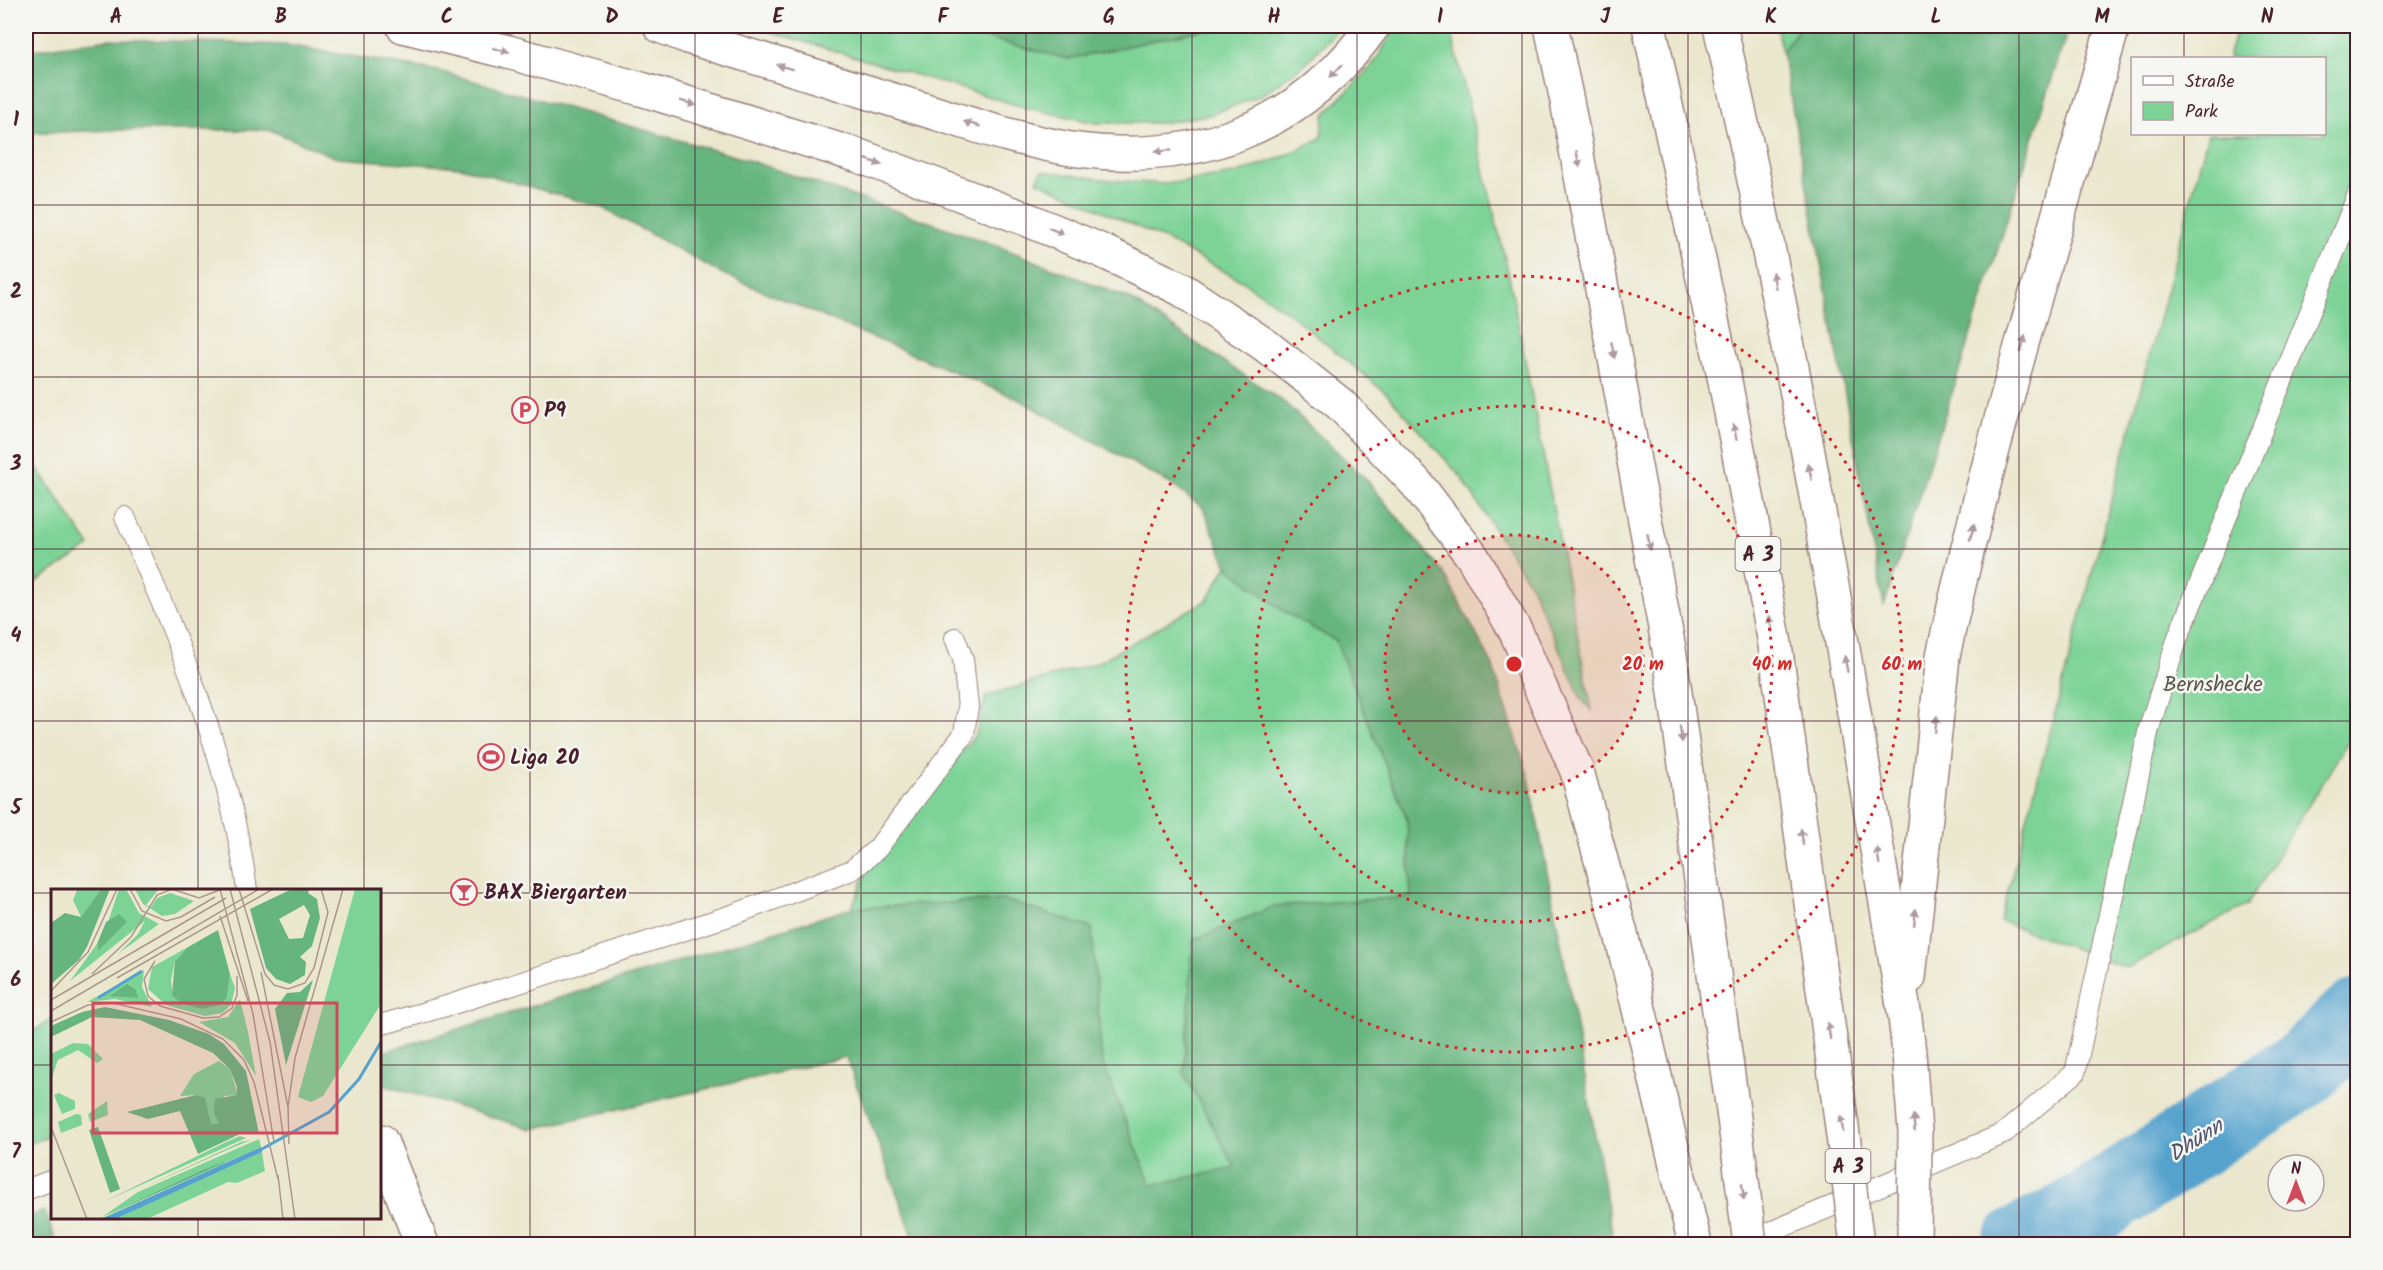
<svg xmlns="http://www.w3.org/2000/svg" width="2383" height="1270" viewBox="0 0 2383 1270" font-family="Kalam,sans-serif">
<rect width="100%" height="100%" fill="#f6f6f2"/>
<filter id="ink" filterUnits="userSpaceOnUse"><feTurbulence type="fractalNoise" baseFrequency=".0167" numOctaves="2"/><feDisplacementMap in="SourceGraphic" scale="12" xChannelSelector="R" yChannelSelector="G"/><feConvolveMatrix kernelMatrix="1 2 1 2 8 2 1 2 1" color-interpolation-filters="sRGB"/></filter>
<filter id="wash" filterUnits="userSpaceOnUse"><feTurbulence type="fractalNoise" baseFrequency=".008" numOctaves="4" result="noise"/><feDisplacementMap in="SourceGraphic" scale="24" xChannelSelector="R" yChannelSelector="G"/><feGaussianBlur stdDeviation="1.35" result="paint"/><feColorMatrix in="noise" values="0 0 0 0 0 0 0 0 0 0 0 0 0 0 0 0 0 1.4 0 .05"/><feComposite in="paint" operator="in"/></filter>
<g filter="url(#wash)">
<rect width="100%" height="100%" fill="#ebe7ce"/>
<g fill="#7dd396" stroke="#647960" stroke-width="1.5">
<path d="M751,26H941L1068,59L1219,26H1341L1305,64L1261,95L1213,114L1162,123H1096L1027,108Z"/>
<path d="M1397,26H1450L1509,276L1592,711L1581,698L1531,586L1462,478L1386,393L1290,314L1242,281L1164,239L1037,181L1042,171L1110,180L1165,184L1235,174L1285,156L1321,138L1324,115L1372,66Z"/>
<path d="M1776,26H1801L1782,52Z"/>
<path d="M2237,26H2357V727L2247,905L2127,968L2000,921L2208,134H2324V58H2228Z"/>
<path d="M26,451L90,546L32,585L26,578Z"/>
<path d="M1227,566L1283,611L1336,641L1407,819L1411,897L1275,906L1184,1073L1236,1168L1151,1185L1102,1062L1091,928L1005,900L852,908L867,871L976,734L986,696L1097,663L1207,600Z"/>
<path d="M52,1019V1136L26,1144V1036Z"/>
</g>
<g fill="#66b57f" stroke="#586a55" stroke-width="1.5">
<path d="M941,26H1219L1068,59Z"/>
<path d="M1801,26H2069L1884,606L1782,52Z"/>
<path d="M110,39L286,45L439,71L745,159L990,243L1130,299L1284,402L1365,478L1443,572L1492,664L1529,778L1568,981L1614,1244H916L846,1057L532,1129L380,1084V1053L852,908L1005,900L1092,928L1102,1062L1151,1185L1235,1168L1184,1073L1193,940L1275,906L1411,897L1407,819L1336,641L1283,611L1227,566L1203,508L1169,483L1018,399L723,274L601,207L460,167L337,158L270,130H118L26,133V51Z"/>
<path d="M45,1211L57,1244H26V1217Z"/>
</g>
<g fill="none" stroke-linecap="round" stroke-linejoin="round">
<path stroke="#54a2cd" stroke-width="78" d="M2021,1244L2076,1217L2306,1067L2358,1017"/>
</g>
</g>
<g filter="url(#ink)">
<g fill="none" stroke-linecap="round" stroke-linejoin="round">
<defs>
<g id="service">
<path d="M125,517C177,637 230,760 247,890"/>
<path d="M380,1025L453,1004L732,915L852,870L877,849L964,734L968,707L963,659L955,638"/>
<path d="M26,1190L52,1180"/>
<path d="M1742,1244L2003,1134L2075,1073L2149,728L2178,637L2358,194"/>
</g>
<path id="minor" d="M381,1141L422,1244"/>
<g id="motorway">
<path d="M403,26L508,52L641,89L859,156L1026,219L1102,251L1181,289L1265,345L1340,404L1416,483L1472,556L1516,632L1577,771L1621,934L1695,1244"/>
<path d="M660,26L691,38C764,60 836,82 909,105C962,121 1016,140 1071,149C1195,167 1300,129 1373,26"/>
<path d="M1551,26L1567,101L1669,649L1737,1140"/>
<path d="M1649,26L1725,381L1774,638L1837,1089"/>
<path d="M1720,26C1796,353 1850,686 1905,1017L1909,1053"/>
<path d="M1909,977L1943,656C1989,443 2054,234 2113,26"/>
</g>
</defs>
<use href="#service" stroke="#9a837c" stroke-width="22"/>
<use href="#minor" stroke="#9a837c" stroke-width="36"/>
<use href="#motorway" stroke="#9a837c" stroke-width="36"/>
<use href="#service" stroke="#fff" stroke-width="20"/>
<use href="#minor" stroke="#fff" stroke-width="33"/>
<use href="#motorway" stroke="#fff" stroke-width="33"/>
<defs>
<g id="motorway-bridge">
<path d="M1909,1053L1915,1132L1914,1244"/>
<path d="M1837,1089L1857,1244"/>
<path d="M1737,1140L1750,1244"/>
</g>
</defs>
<use href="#motorway-bridge" stroke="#9a837c" stroke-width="36" stroke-linecap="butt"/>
<use href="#motorway-bridge" stroke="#fff" stroke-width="33"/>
</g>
<defs><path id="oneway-solid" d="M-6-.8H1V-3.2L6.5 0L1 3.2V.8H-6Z" transform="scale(1.5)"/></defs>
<g fill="#ae9aa0">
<use href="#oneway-solid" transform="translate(501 50) rotate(14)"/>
<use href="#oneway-solid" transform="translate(785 67) rotate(-163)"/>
<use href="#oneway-solid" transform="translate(1336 71) rotate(134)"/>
<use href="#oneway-solid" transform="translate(688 103) rotate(17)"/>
<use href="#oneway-solid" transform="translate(972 124) rotate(-163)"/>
<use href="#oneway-solid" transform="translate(1163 151) rotate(175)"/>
<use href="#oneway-solid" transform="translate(1578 159) rotate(79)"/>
<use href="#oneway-solid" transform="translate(874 162) rotate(21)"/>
<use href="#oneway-solid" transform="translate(1056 231) rotate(23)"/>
<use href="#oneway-solid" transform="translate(1774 280) rotate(-101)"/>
<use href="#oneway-solid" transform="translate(2023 344) rotate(-75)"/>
<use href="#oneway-solid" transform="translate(1613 350) rotate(79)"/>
<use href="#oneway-solid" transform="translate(1735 432) rotate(-101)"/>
<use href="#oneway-solid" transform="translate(1810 472) rotate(-101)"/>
<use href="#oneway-solid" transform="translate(1972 532) rotate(-75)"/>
<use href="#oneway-solid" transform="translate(1649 542) rotate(79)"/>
<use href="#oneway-solid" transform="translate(1771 624) rotate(-101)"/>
<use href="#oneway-solid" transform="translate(1846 664) rotate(-101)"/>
<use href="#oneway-solid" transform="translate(1936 724) rotate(-84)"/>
<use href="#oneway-solid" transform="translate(1681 734) rotate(82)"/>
<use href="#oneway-solid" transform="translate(1802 837) rotate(-98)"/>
<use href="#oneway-solid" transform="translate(1878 856) rotate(-99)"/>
<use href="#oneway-solid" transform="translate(1915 917) rotate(-84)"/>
<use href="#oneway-solid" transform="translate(1829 1031) rotate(-98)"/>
<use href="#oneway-solid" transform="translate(1914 1123) rotate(-94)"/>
<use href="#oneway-solid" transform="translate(1842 1124) rotate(-98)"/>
<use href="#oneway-solid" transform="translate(1743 1192) rotate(83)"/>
</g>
</g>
<path fill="none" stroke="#4a1f2b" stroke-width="1.5" stroke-opacity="0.55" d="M198,26V890M364,26V890M530,26V1244M695,26V1244M861,26V1244M1026,26V1244M1192,26V1244M1357,26V1244M1522,26V1244M1688,26V1244M1854,26V1244M2019,26V1244M2184,26V58M2184,134V1244M26,205H2358M26,377H2358M26,549H2358M26,721H2358M26,893H52M380,893H2358M26,1065H52M380,1065H2358M198,1218V1244M364,1218V1244"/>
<circle cx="1514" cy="664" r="129" fill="#d62828" fill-opacity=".12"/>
<g fill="none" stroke="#d62828" stroke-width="3" stroke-dasharray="3 6">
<circle cx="1514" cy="664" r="129"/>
<circle cx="1514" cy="664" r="258"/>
<circle cx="1514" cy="664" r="388"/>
</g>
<defs>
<symbol id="parking-ring" viewBox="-11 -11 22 22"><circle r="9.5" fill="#f6f6f2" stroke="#d1495b" stroke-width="1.5"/><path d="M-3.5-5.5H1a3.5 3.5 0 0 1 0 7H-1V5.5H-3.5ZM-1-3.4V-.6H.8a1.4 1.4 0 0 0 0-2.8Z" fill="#d1495b"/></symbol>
<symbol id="stadium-ring" viewBox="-11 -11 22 22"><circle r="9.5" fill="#f6f6f2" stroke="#d1495b" stroke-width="1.5"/><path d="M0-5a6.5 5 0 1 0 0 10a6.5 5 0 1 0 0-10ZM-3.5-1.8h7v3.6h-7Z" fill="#d1495b"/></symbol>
<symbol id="bar-ring" viewBox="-11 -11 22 22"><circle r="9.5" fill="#f6f6f2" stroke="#d1495b" stroke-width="1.5"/><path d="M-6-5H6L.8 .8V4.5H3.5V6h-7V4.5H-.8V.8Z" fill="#d1495b"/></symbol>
</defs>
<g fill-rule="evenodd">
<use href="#parking-ring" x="510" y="395" width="30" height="30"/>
<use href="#stadium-ring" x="476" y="742" width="30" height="30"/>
<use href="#bar-ring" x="449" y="877" width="30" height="30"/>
</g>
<g text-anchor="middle" stroke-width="5" stroke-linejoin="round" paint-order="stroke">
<g fill="#f6f6f2" stroke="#7e6067" stroke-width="1.5">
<rect x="1735.5" y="537" width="45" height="34" rx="4.5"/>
<rect x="1825.5" y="1149" width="45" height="34" rx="4.5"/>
</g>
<g font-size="20" font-weight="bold" fill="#4a1f2b">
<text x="1758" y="561">A 3</text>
<text x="1848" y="1173">A 3</text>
</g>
<g font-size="21" font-weight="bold" fill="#4a1f2b" stroke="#f6f6f2" text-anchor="start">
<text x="544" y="417">P9</text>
<text x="510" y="764">Liga 20</text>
<text x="484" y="899">BAX Biergarten</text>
</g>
<g font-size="21" fill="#59554b" stroke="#f6f6f2">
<text x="2213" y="691">Bernshecke</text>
</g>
<g font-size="22" font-style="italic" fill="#4e536c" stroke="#f6f6f2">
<text transform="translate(2195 1139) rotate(-33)" y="8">Dhünn</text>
</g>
</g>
<g transform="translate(51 889)">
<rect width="330" height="330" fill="#ebe7ce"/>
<path d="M21,0H50L30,28L22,11L26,1ZM68,0H75L88,24L108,35L68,64L87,45L94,32L19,92L46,55L48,60ZM84,0H108L95,16L100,18L106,9L119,4L143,12L124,25L111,27L92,15ZM304,0H330V115L272,207L260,213L247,208ZM137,58L124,72L120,91L122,106L131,115L151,120L167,117L176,109L179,85L184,99L180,116L171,124L154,127L115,116L97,100L101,78ZM93,81L91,98L101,118L64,110L36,113ZM189,110L197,143L205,187L184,154L148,133L177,128ZM22,154L37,155L52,170L46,174L27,161L7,171L0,191V165ZM168,172L179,180L187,206L173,207L169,234L160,235L145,206L129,207L143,185ZM8,204L24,212V220L11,225L3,206ZM56,212L57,226L39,233L37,225ZM25,225L30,226L31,236L10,244L7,233ZM189,247L195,249L52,313L175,253ZM208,250L210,258L51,328L87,303ZM200,251L176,261L87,301L190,253ZM211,263L214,282L186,294L177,293L96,330H64Z" fill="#7dd396"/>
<path d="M50,0H59L36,58L28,71L0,95V34L14,24L30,28ZM241,0H259L257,4L266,10L269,29L261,57L249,68L255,73L254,86L239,95L225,90L215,79L199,20ZM253,16L259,26L252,49L238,50L228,30ZM68,25L76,33L48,61L46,55L55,33ZM167,41L179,85L176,109L167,117L151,120L131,115L121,106L124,72L137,58ZM262,91L235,176L224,120L236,104L249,103ZM76,95L85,101L87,109L59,107ZM54,118L118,131L158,145L173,155L195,182L208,245H189L147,265L129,222L97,230L76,223L145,206L154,209L160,235L168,234L163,224L164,210L186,206V198L179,180L162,164L89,131L41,128L0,148V137L31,123ZM47,238L69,300L59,304L38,241ZM173,273V274L48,330L152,281Z" fill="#66b57f" fill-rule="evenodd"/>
<path d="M210,258L211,263L93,317L64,330H50Z" fill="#54a2cd"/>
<path fill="none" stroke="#54a2cd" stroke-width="3" d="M47,109L91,82M200,266L278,223L308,190L330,153"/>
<path fill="none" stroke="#ab978d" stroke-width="1.5" d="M79,0L91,22L115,32L130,28L164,8M169,0L202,125L223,253M179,0L219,153L244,330M188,0L214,85L223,96L237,100L254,94L263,79L277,23L270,0M169,27L197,112M104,72L93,90L97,107L109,117L152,129L168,128L181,119L186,106V87M210,83L237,218L238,255M41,85L80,48L106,6L121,0L148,9L171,0M66,89L222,0M0,102L37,63L66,0M0,111L175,9M0,122L208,0M0,133L37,116L62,114L130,130L172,150L193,171L203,193L227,290M237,218L244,169L292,0M0,238L36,330M227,286L232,330"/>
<path fill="#d1495b" fill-opacity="0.15" stroke="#d1495b" stroke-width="3" d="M42,114H286V244H42Z"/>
<rect width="330" height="330" fill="none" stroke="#4a1f2b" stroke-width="3"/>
</g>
<circle cx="1514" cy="664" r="9" fill="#d62828" stroke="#f6f6f2" stroke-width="3"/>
<g font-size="18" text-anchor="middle" font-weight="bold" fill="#d62828" stroke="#f6f6f2" stroke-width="5" stroke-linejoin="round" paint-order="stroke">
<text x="1643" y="670">20 m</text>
<text x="1772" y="670">40 m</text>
<text x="1902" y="670">60 m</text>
</g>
<rect width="2383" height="1270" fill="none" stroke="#f6f6f2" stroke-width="66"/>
<rect x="2131" y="57" width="195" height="78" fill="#f6f6f2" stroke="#b1a0a2" stroke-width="1.5"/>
<rect x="2143" y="76" width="30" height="9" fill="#ffffff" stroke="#b1a0a2" stroke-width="1.5"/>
<text x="2185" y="87" font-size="18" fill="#4a1f2b">Straße</text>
<rect x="2143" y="102" width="30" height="18" fill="#7dd396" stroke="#b1a0a2" stroke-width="1.5"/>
<text x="2185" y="117" font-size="18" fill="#4a1f2b">Park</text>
<g transform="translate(2296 1183)"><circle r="28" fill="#f6f6f2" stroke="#b1a0a2" stroke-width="1.5"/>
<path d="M0-4.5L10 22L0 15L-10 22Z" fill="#d1495b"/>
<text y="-9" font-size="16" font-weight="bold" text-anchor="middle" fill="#4a1f2b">N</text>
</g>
<rect x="33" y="33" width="2317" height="1204" fill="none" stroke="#4a1f2b" stroke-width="2"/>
<g font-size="20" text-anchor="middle" font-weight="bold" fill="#4a1f2b">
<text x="116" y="23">A</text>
<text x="281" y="23">B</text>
<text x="447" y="23">C</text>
<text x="612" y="23">D</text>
<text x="778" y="23">E</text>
<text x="943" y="23">F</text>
<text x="1109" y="23">G</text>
<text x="1274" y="23">H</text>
<text x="1440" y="23">I</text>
<text x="1605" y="23">J</text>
<text x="1771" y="23">K</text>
<text x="1936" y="23">L</text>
<text x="2102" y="23">M</text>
<text x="2267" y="23">N</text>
<text x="16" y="126">1</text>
<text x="16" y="298">2</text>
<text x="16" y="470">3</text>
<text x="16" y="642">4</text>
<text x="16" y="814">5</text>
<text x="16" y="986">6</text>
<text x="16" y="1158">7</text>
</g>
</svg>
